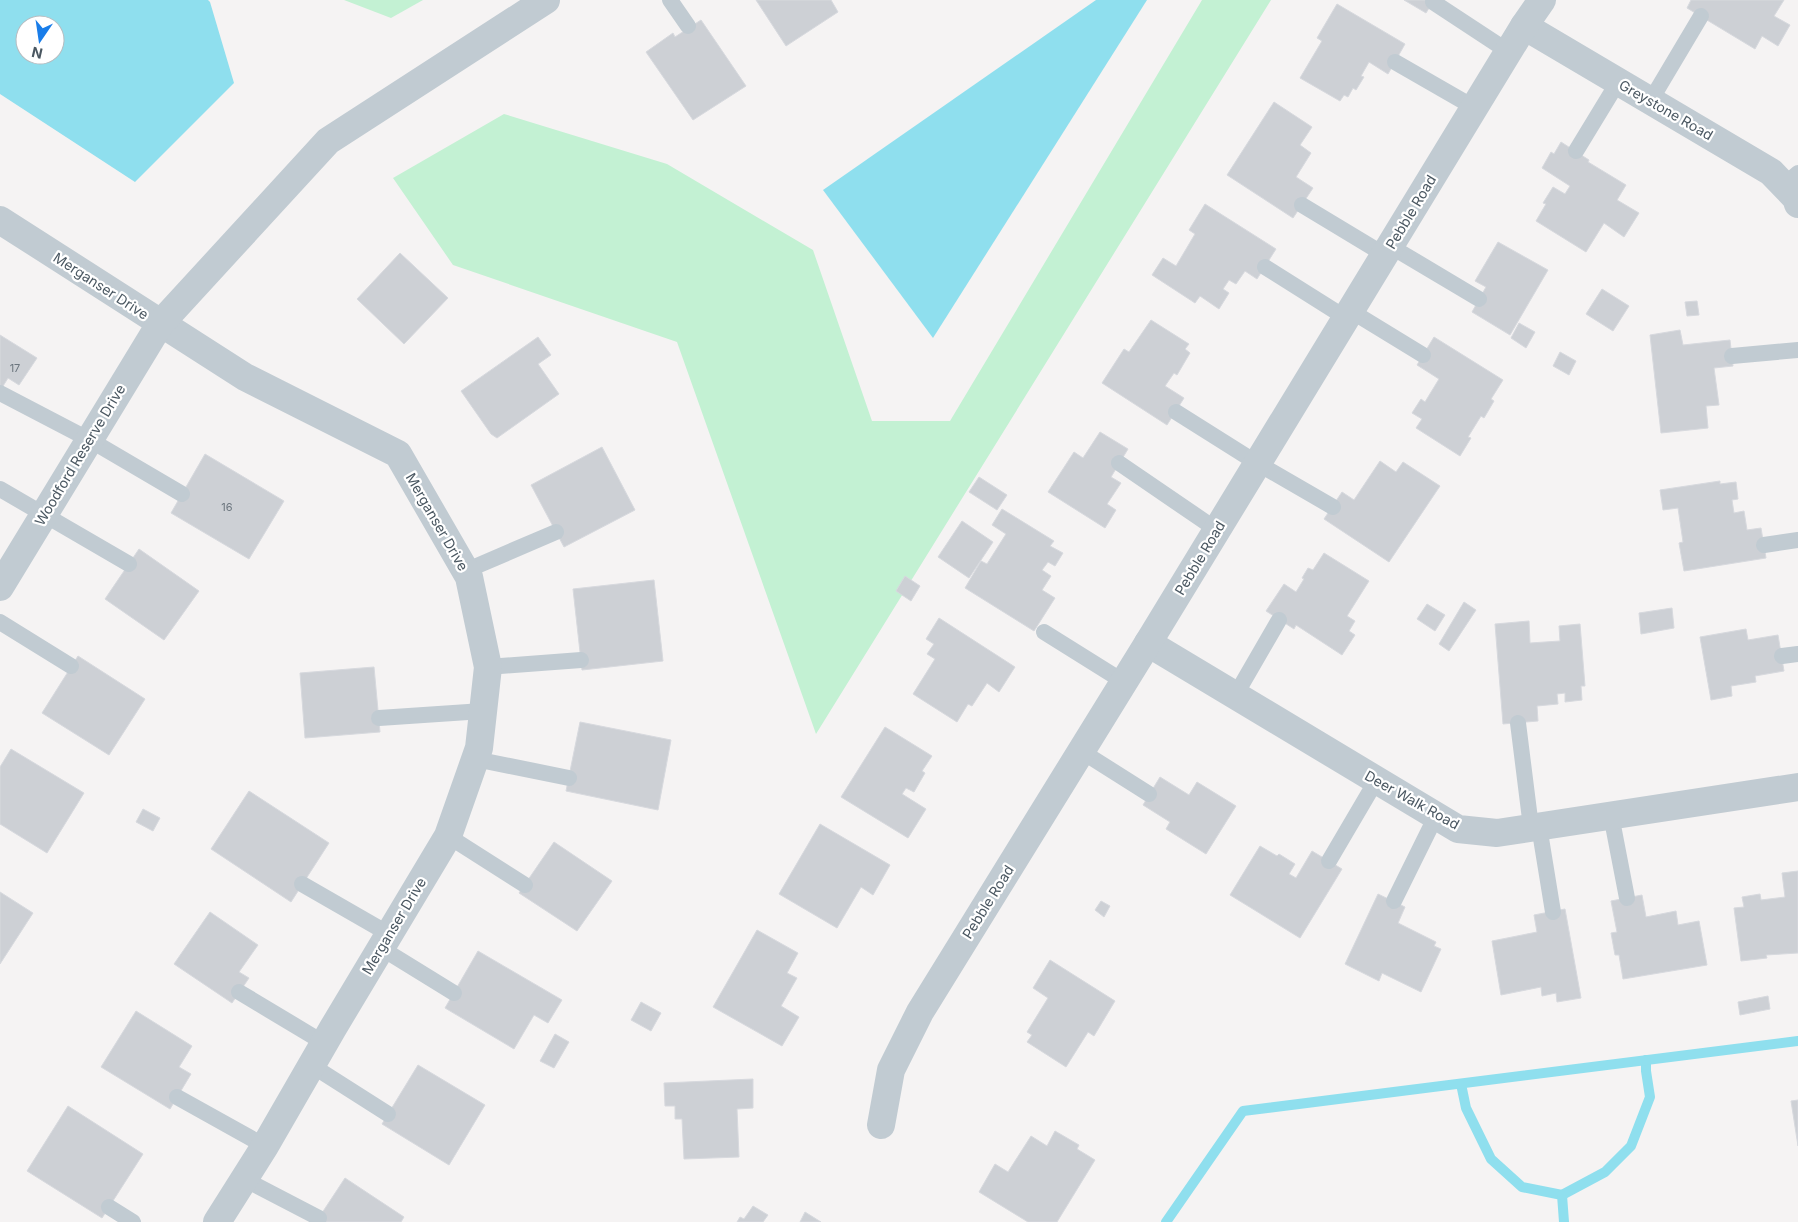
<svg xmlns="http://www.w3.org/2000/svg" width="1798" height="1222" viewBox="0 0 1798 1222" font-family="Inter,sans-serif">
<rect width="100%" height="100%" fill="#f5f3f3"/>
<g fill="#c3f1d3">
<path d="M344,0H423L391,18Z"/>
<path d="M1202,0H1271L816,734L677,342L453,265L393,178L504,114L667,164L813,250L872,421H950Z"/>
</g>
<g fill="#8fdfee" fill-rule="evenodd">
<path d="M0,0H208L210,2L234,83L135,182L0,94ZM25,25H55V55H25Z"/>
<path d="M1096,0H1147L933,338L823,190Z"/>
</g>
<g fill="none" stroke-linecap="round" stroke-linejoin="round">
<g stroke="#8fdfee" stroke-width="10">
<path d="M1461,1084L1466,1108L1491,1159L1522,1187L1562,1195L1564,1222"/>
<path d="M1562,1195L1605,1172L1631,1146L1650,1097L1646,1071V1060"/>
<path d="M1166,1222L1243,1111L1798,1041"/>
</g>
</g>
<g fill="#cdd0d5" stroke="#d7d9de">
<path d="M756,0H831L838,12L786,46Z"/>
<path d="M1404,0H1434L1426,13Z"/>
<path d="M1691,0H1784L1774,16L1790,25L1778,46L1762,36L1755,49L1687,8Z"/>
<path d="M1337,4L1405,44L1388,74L1369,62L1361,76L1364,77L1356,90L1353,88L1348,97L1344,95L1340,101L1300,78L1322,41L1317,38Z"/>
<path d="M701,20L746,86L693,120L646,52L673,33L675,37Z"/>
<path d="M1274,102L1312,127L1300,145L1311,153L1296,177L1313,188L1293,218L1227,175Z"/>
<path d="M1561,142L1589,160L1588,162L1626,185L1617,200L1639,213L1624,237L1604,223L1586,252L1536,221L1546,204L1543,203L1553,187L1565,194L1570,186L1542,168L1551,152L1554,154Z"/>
<path d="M1205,204L1276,249L1257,279L1245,271L1236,284L1229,280L1223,289L1229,293L1219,309L1200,296L1195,303L1152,275L1163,258L1176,266L1195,234L1189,230Z"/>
<path d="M1498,242L1548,270L1510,335L1472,312L1486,287L1475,281Z"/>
<path d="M400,253L448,298L404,344L357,299Z"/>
<path d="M1602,289L1629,306L1613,331L1586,314Z"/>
<path d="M1697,301L1699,315L1687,316L1685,302Z"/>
<path d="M1151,320L1189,344L1185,349L1190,353L1177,375L1174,373L1165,386L1184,398L1167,425L1102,383L1124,349L1129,352Z"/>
<path d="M1519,323L1535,332L1526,348L1511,338Z"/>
<path d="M1680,330L1683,345L1730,340L1733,366L1714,368L1719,405L1706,406L1708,428L1661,433L1650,335Z"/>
<path d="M0,335L37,358L19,385L8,378L0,391Z"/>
<path d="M538,337L551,355L538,364L559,394L497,438L491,434L461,391Z"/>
<path d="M1434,337L1503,380L1491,399L1494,401L1484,418L1481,416L1468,437L1471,438L1460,456L1416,428L1422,419L1412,413L1421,399L1425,402L1439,379L1417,365Z"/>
<path d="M1560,352L1576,361L1569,375L1553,366Z"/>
<path d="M1100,432L1128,449L1111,477L1121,483L1107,504L1116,510L1105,528L1048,492L1074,452L1083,458Z"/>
<path d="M602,447L635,510L564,547L531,485Z"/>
<path d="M205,454L284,501L249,559L171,513Z"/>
<path d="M1380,461L1396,472L1403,462L1440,486L1389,562L1324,519L1342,492L1354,500Z"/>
<path d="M979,477L1007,495L997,510L969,492Z"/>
<path d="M1720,481V484L1736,482L1738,499L1732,500L1734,513L1744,511L1747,530L1761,528L1766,558L1684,571L1679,543L1683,542L1678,508L1663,510L1660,490Z"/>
<path d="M1002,509L1054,541L1050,546L1063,553L1055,566L1048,562L1042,570L1051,576L1042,590L1055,598L1034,631L965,588L981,561L987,564L1006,534L992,525Z"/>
<path d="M962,521L993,542L969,578L938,557Z"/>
<path d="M139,549L199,591L164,640L105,599Z"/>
<path d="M1324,553L1369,581L1347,616L1355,621L1349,631L1355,635L1342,655L1296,625L1294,629L1266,611L1284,584L1296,592L1304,579L1302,578L1308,568L1313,570Z"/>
<path d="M905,576L920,586L911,601L896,591Z"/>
<path d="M654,580L663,661L582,670L573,589Z"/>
<path d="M1464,602L1476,610L1449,651L1439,644Z"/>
<path d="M1427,604L1445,615L1435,631L1417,619Z"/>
<path d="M1672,608L1674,628L1641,634L1639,613Z"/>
<path d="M939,618L1015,667L999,692L987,683L972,706L968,704L957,722L913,694L935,659L927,654L934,644L926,639Z"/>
<path d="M1529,621L1530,643L1560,641L1559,626L1580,624L1585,686H1581L1582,700L1565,702V693L1557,694L1558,704L1537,706L1538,721L1503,724L1495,624Z"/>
<path d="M1746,629L1748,640L1778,635L1784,671L1755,676L1756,682L1731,686L1732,696L1711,700L1700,637Z"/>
<path d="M78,656L145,699L109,755L42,713Z"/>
<path d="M374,667L380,732L305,738L300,673Z"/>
<path d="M580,722L671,740L658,810L566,791Z"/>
<path d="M885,727L932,756L922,771L925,773L914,792L906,788L902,794L926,809L908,838L841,797Z"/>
<path d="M11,749L84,793L47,853L0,824V767Z"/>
<path d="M1160,777L1189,795L1197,782L1236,806L1206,854L1166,829L1170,822L1143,805Z"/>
<path d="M249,791L329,843L291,902L211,849Z"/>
<path d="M143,809L160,818L153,831L136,822Z"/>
<path d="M820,824L890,865L873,895L861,887L837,928L779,894Z"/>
<path d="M554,842L612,881L577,931L519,893Z"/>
<path d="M1260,846L1277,856L1279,854L1295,864L1289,874L1296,878L1312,851L1342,869L1300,938L1230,895Z"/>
<path d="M1798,871V953L1766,955L1767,958L1741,961L1734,908L1744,907L1742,897L1760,894L1761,900L1785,897L1782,873Z"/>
<path d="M0,892L33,913L0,964Z"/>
<path d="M1378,894L1405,907L1398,923L1436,942L1434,946L1441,949L1421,992L1382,973L1379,981L1345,964Z"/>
<path d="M1642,895L1646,917L1676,911L1678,925L1699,921L1707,965L1623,979L1619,955H1615L1611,933L1617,932L1611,901Z"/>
<path d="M1101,901L1110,906L1104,917L1095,910Z"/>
<path d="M1565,909L1581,998L1557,1002L1556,993L1542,996L1541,987L1501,995L1492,941L1537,932L1534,915Z"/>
<path d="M210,912L258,945L239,972L249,978L232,1003L174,964Z"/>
<path d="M757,930L798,953L787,973L797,978L781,1006L799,1017L782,1046L713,1007Z"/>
<path d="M478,951L562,1000L548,1023L534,1015L514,1049L445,1008Z"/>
<path d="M1050,960L1115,1001L1094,1036L1088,1032L1066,1067L1027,1042L1032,1035L1027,1032L1048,998L1033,988Z"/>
<path d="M1768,996L1770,1009L1740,1015L1738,1002Z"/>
<path d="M641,1002L661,1013L651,1031L631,1020Z"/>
<path d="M136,1011L192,1046L179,1067L191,1074L170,1109L101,1067Z"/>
<path d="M555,1034L569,1042L554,1068L540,1061Z"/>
<path d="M418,1065L485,1105L449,1165L382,1124Z"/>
<path d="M753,1079V1108L737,1109L739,1157L684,1159L682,1119H675V1106H665L664,1083Z"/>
<path d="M1798,1100V1146L1791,1101Z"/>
<path d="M68,1106L143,1154L102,1218L27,1171Z"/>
<path d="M1055,1131L1079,1145L1077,1149L1095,1160L1057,1222H1028L979,1192L995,1164L1008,1172L1031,1136L1047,1146Z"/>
<path d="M345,1178L404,1217L401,1222H316Z"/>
<path d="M753,1206L768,1215L763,1222H737L740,1217L744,1219Z"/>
<path d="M805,1212L821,1222H800Z"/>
</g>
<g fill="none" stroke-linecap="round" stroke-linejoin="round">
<g stroke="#c1cbd2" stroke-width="16">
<path d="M670,0L688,26"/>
<path d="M1433,2L1509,52"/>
<path d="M1395,62L1475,108"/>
<path d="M1651,100L1701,16"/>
<path d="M1576,151L1618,82"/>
<path d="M1784,185L1798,173"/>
<path d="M1302,205L1385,255"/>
<path d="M1390,246L1479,299"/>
<path d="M1265,267L1346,318"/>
<path d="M1351,311L1423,355"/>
<path d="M1732,356L1798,350"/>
<path d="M0,393L90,440L182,494"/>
<path d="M1176,412L1257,463L1333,507"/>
<path d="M1119,463L1217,530"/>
<path d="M0,489L129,564"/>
<path d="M1764,545L1798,540"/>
<path d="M465,571L556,532"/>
<path d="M0,622L71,666"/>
<path d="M1044,632L1124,682"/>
<path d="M1782,656L1798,654"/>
<path d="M488,667L581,660"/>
<path d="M1235,696L1279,620"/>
<path d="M379,718L483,711"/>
<path d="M1518,723L1531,827"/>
<path d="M1081,751L1149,794"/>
<path d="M475,759L569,778"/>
<path d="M1611,815L1627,898"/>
<path d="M1539,826L1553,912"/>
<path d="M448,836L525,885"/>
<path d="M1329,861L1376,781"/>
<path d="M302,884L389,934"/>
<path d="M1394,901L1436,816"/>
<path d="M381,948L454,993"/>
<path d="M239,992L324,1043"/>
<path d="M311,1065L388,1114"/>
<path d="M177,1097L265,1146"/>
<path d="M244,1179L319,1218"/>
<path d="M109,1207L133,1222"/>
</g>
<g stroke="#c1cbd2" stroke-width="28">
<path d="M1524,26L1771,172L1796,198L1798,204"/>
<path d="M0,220L245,377L398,454L469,577L488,667L479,748L448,836L333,1028L265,1146L217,1222"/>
<path d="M0,587L160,324L328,141L546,0"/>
<path d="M1148,643L1458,829L1497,833L1798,787"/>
<path d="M881,1125L891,1070L920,1012L1148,643L1524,26L1542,0"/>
</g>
</g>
<g text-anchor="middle" stroke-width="4.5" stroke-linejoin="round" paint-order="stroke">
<g font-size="11" fill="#6b757e">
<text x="15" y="372">17</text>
<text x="227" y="511">16</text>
</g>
<g font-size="14" fill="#4a5761" stroke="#fff">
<text transform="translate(1666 110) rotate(30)" y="5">Greystone Road</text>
<text transform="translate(1411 212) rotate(-59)" y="5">Pebble Road</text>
<text transform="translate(101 286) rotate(33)" y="5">Merganser Drive</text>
<text transform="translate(80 455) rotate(-59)" y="5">Woodford Reserve Drive</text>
<text transform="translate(437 522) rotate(60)" y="5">Merganser Drive</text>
<text transform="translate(1200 558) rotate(-59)" y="5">Pebble Road</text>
<text transform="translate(1412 800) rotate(29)" y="5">Deer Walk Road</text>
<text transform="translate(988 902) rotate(-58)" y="5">Pebble Road</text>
<text transform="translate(394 926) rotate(-59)" y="5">Merganser Drive</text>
</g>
</g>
<g transform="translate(40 40) rotate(193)"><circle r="24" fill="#ffffff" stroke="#b7bcc0"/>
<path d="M0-4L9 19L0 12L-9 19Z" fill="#197de9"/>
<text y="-8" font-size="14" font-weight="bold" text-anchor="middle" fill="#4a5761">N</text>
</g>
</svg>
